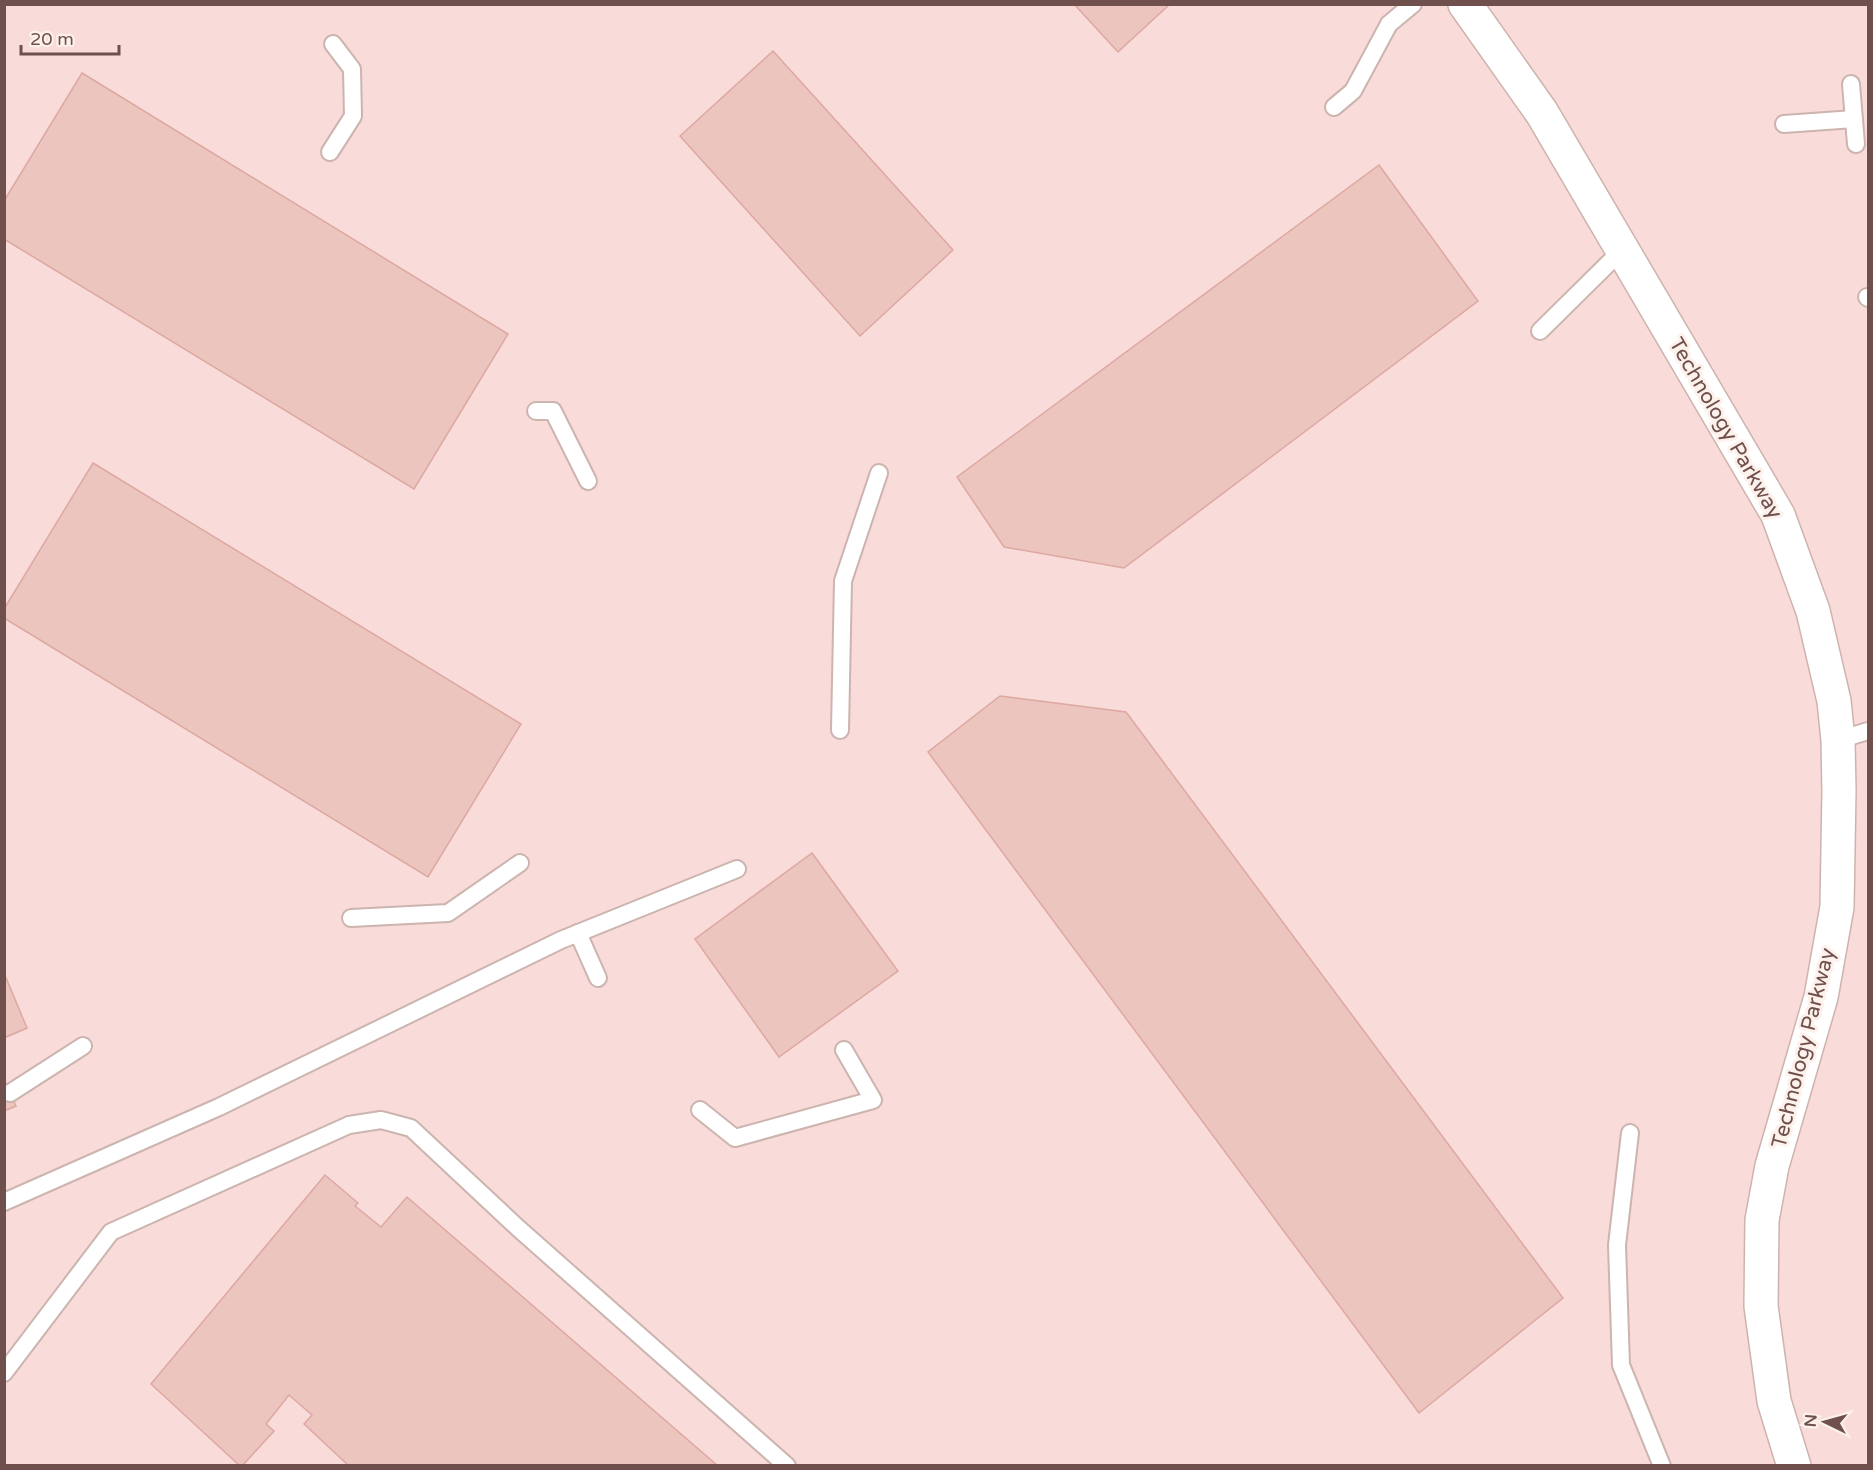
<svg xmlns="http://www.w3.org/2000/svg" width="1873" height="1470" viewBox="0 0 1873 1470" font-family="'Varela Round',sans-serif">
<rect width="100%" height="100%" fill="#faece5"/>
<rect fill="#f9dbda" x="5" y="5" width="1863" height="1460"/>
<g fill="#ecc5bf" stroke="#dda8a1" stroke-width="1.5">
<path d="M1074,4H1170L1118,52Z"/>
<path d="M773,51L953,250L860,336L680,136Z"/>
<path d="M82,73L508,334L414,489L4,239V201Z"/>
<path d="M1379,165L1478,301L1124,568L1004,547L957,477Z"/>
<path d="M93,463L521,724L428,877L4,618V609Z"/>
<path d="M1000,696L1126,712L1563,1298L1419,1413L928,752Z"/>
<path d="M812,853L898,971L779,1057L695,939Z"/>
<path d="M4,973L27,1028L4,1038Z"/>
<path d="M4,1079L16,1106L4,1111Z"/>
<path d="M325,1175L358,1203L355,1206L381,1227L407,1197L718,1466H349L304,1424L312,1415L289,1395L266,1424L274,1431L242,1466H240L151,1384Z"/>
</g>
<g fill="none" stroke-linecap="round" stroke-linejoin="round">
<defs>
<g id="lane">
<path d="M1851,84L1856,144"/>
<path d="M1334,107L1353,91L1389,24L1413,4"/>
<path d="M1784,124L1854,119"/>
<path d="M330,152L353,116L352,69L333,44"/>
<path d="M1867,297L1868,298"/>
<path d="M1540,331L1622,250"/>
<path d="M536,411H553L588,481"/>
<path d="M840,730L843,581L879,473"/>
<path d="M1838,740L1868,731"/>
<path d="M351,918L448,913L520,863"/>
<path d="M578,933L598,978"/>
<path d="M10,1093L83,1046"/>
<path d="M700,1110L735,1138L873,1100L844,1050"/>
<path d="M1630,1133L1617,1245L1621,1365L1662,1466"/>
<path d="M4,1202L219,1107L561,940L737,869"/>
<path d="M4,1373L111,1232L349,1125L381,1120L411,1128L518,1228L787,1466"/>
</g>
<path id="secondary" d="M1465,4L1542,113L1778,515L1813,611L1834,701L1838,740L1839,791L1837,907L1821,997L1772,1166L1762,1220L1761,1306L1774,1401L1794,1466"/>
</defs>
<use href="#lane" stroke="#ccb4af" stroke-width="20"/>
<use href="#secondary" stroke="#ceb3ad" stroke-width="36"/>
<use href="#lane" stroke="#fff" stroke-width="16"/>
<use href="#secondary" stroke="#fff" stroke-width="33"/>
</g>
<g text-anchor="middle" stroke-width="6" stroke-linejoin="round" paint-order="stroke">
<g font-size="21" fill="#70504d" stroke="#fdf1eb">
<text transform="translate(1726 428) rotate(60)" y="7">Technology Parkway</text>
<text transform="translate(1803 1048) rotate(-76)" y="7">Technology Parkway</text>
</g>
</g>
<rect width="1873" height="1470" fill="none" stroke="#70504d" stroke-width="12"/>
<g transform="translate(1825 1422) rotate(275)" stroke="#fdf1eb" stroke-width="4.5" paint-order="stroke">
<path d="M0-4.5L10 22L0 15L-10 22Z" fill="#70504d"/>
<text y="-9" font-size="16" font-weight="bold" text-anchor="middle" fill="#70504d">N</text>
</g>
<path d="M21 45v9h98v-9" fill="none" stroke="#70504d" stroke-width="3"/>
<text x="30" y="45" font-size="18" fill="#70504d" stroke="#fdf1eb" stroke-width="4.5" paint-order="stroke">20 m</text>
</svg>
